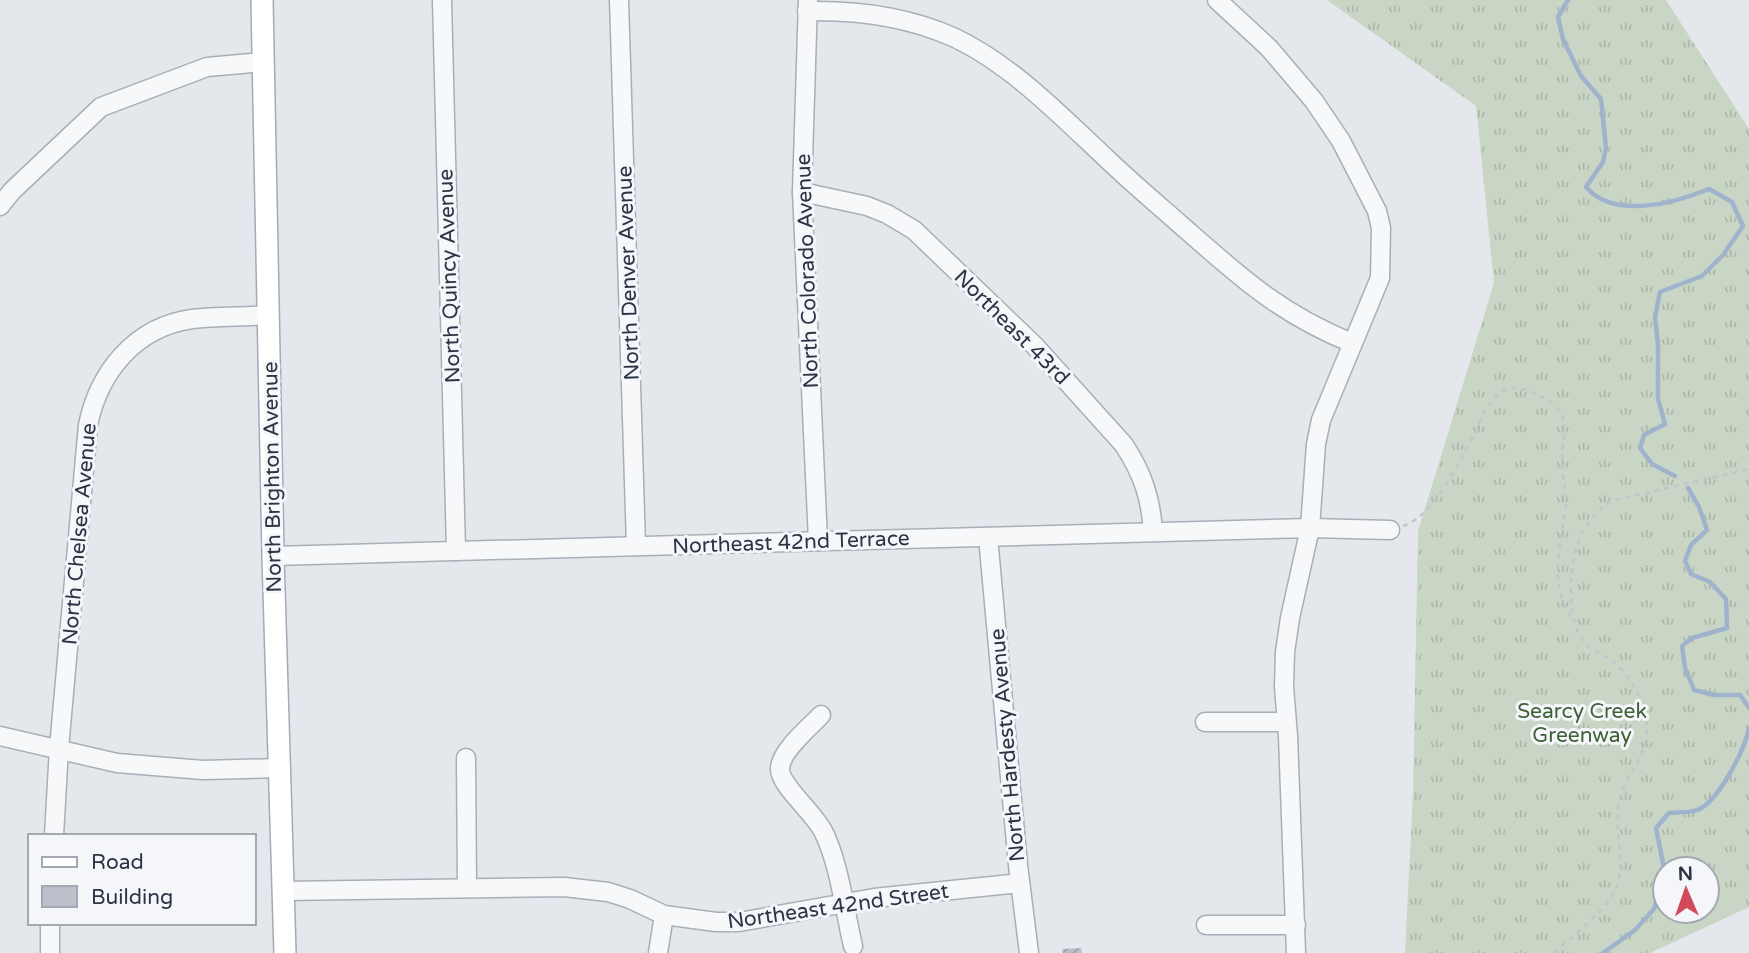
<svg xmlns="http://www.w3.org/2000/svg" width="1749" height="953" viewBox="0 0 1749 953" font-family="'Varela Round',sans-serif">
<defs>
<pattern id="grass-tufts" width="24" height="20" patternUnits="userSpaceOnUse" patternTransform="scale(1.75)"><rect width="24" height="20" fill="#c9d6c5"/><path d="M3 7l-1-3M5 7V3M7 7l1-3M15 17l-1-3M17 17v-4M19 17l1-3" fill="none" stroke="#adb8ab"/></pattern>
<pattern id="building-hatch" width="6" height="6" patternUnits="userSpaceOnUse" patternTransform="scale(1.75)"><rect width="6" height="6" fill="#bbc0ca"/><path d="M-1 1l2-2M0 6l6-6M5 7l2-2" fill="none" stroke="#989da6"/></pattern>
</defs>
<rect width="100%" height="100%" fill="#e4e7ec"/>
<path fill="url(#grass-tufts)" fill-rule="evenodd" d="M1327,0H1666L1749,129V907L1650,953H1405L1413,793L1418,531L1494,283L1476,106ZM1665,869H1707V911H1665Z"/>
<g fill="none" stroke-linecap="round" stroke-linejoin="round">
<g stroke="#9fb4cc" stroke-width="4.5">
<path d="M1568,0L1558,17L1563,39L1581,76L1601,99L1606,148L1603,162L1586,187C1614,220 1675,203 1709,189L1732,202L1743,226L1723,255L1702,276L1660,292L1655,317L1658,344V399L1665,424L1644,435L1640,448L1652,464L1675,476"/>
<path d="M1688,488L1699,507L1707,530L1691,545L1685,561L1691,574L1710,582L1726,599L1727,628L1692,638L1682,646L1685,668L1694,690L1714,695H1740L1749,708"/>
<path d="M1603,953L1635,930L1654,909L1665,873L1656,828L1669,813C1678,812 1689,813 1697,810C1718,803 1745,749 1749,728"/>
</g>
</g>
<path fill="url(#building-hatch)" d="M1081,948L1082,953H1063L1062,949Z"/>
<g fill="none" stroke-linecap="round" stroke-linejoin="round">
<defs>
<g id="minor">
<path d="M442,0L456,551"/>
<path d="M619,0L636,546"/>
<path d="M808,0L802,192L818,541"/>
<path d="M1217,0L1269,48L1314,101L1341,141L1377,211L1381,228L1380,278L1321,420L1316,444L1310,528L1290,618L1285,652L1284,687L1288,736L1296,953"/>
<path d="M807,11C858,10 906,16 953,37C1011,64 1061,116 1107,159C1131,182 1157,204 1182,226C1240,277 1280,314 1352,343"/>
<path d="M802,192L867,206L887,214L914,230L1035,346L1124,445C1143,474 1151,499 1153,532"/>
<path d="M0,206L12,191L101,107L207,67L263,62"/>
<path d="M988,537L1018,865L1029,953"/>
<path d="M273,556L1310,528L1390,530"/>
<path d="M821,715C809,728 779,752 780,770C781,786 813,812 823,831C839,862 845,912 853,946"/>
<path d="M1205,722H1286"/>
<path d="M0,736L117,763L203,770L280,768"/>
<path d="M466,758L467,888"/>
<path d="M54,836L59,748L88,425C99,372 135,327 192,319C217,316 243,317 268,315"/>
<path d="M283,891L564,887L608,892L630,899L664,915L716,922H739L874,898L1020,883"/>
<path d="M50,923V953"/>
<path d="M1206,925H1296"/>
<path d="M658,953L664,915"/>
</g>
<path id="major" d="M262,0L273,556L285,953"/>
</defs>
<use href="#minor" stroke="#a9aeb7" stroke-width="21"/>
<use href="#major" stroke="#a3abb8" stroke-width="24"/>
<g stroke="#c2c5cb" stroke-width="2.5" stroke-dasharray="5 5" stroke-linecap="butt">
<path d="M1403,526C1433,517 1460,461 1474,435C1481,420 1490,395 1507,389C1517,385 1529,391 1538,395C1577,414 1561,430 1562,467C1563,479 1567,492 1566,504C1562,546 1547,577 1571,617"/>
<path d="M1554,953C1572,936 1602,914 1614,893C1627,869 1615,835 1618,809C1623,763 1662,757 1640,699C1635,684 1621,667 1608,658C1601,653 1592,650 1586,644C1564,623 1569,558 1582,533C1590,519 1598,511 1610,501L1749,469"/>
</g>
<use href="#minor" stroke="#f7f8fa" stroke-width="18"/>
<use href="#major" stroke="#fff" stroke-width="21"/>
</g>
<g text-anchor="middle" stroke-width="6" stroke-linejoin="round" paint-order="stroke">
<g font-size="21" fill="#2b3445" stroke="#f4f6f9">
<text transform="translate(807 271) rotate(-92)" y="7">North Colorado Avenue</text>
<text transform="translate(628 273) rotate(-92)" y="7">North Denver Avenue</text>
<text transform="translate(449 276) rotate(-92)" y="7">North Quincy Avenue</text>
<text transform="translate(1012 327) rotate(45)" y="7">Northeast 43rd</text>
<text transform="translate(272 477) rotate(-91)" y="7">North Brighton Avenue</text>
<text transform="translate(79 534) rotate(-85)" y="7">North Chelsea Avenue</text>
<text transform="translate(791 542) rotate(-2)" y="7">Northeast 42nd Terrace</text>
<text transform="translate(1007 745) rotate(-95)" y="7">North Hardesty Avenue</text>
<text transform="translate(838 906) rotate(-8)" y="7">Northeast 42nd Street</text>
</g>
<g font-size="21" fill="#3f6138" stroke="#f4f6f9">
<text x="1582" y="718">Searcy Creek<tspan x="1582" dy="24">Greenway</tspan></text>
</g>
</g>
<rect x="28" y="834" width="228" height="91" fill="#f4f6f9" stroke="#a4a8b1" stroke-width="2"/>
<rect x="42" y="857" width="35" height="10" fill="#ffffff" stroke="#a4a8b1" stroke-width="2"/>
<text x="91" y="869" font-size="21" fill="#2b3445">Road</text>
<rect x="42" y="886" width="35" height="21" fill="#bbc0ca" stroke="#a4a8b1" stroke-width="2"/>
<text x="91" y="904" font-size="21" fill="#2b3445">Building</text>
<g transform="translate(1686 890) rotate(358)"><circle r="33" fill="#f4f6f9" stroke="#a4a8b1" stroke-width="2"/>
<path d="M0-5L12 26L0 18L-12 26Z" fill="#d1495b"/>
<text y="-10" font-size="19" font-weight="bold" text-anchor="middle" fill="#2b3445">N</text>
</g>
</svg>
